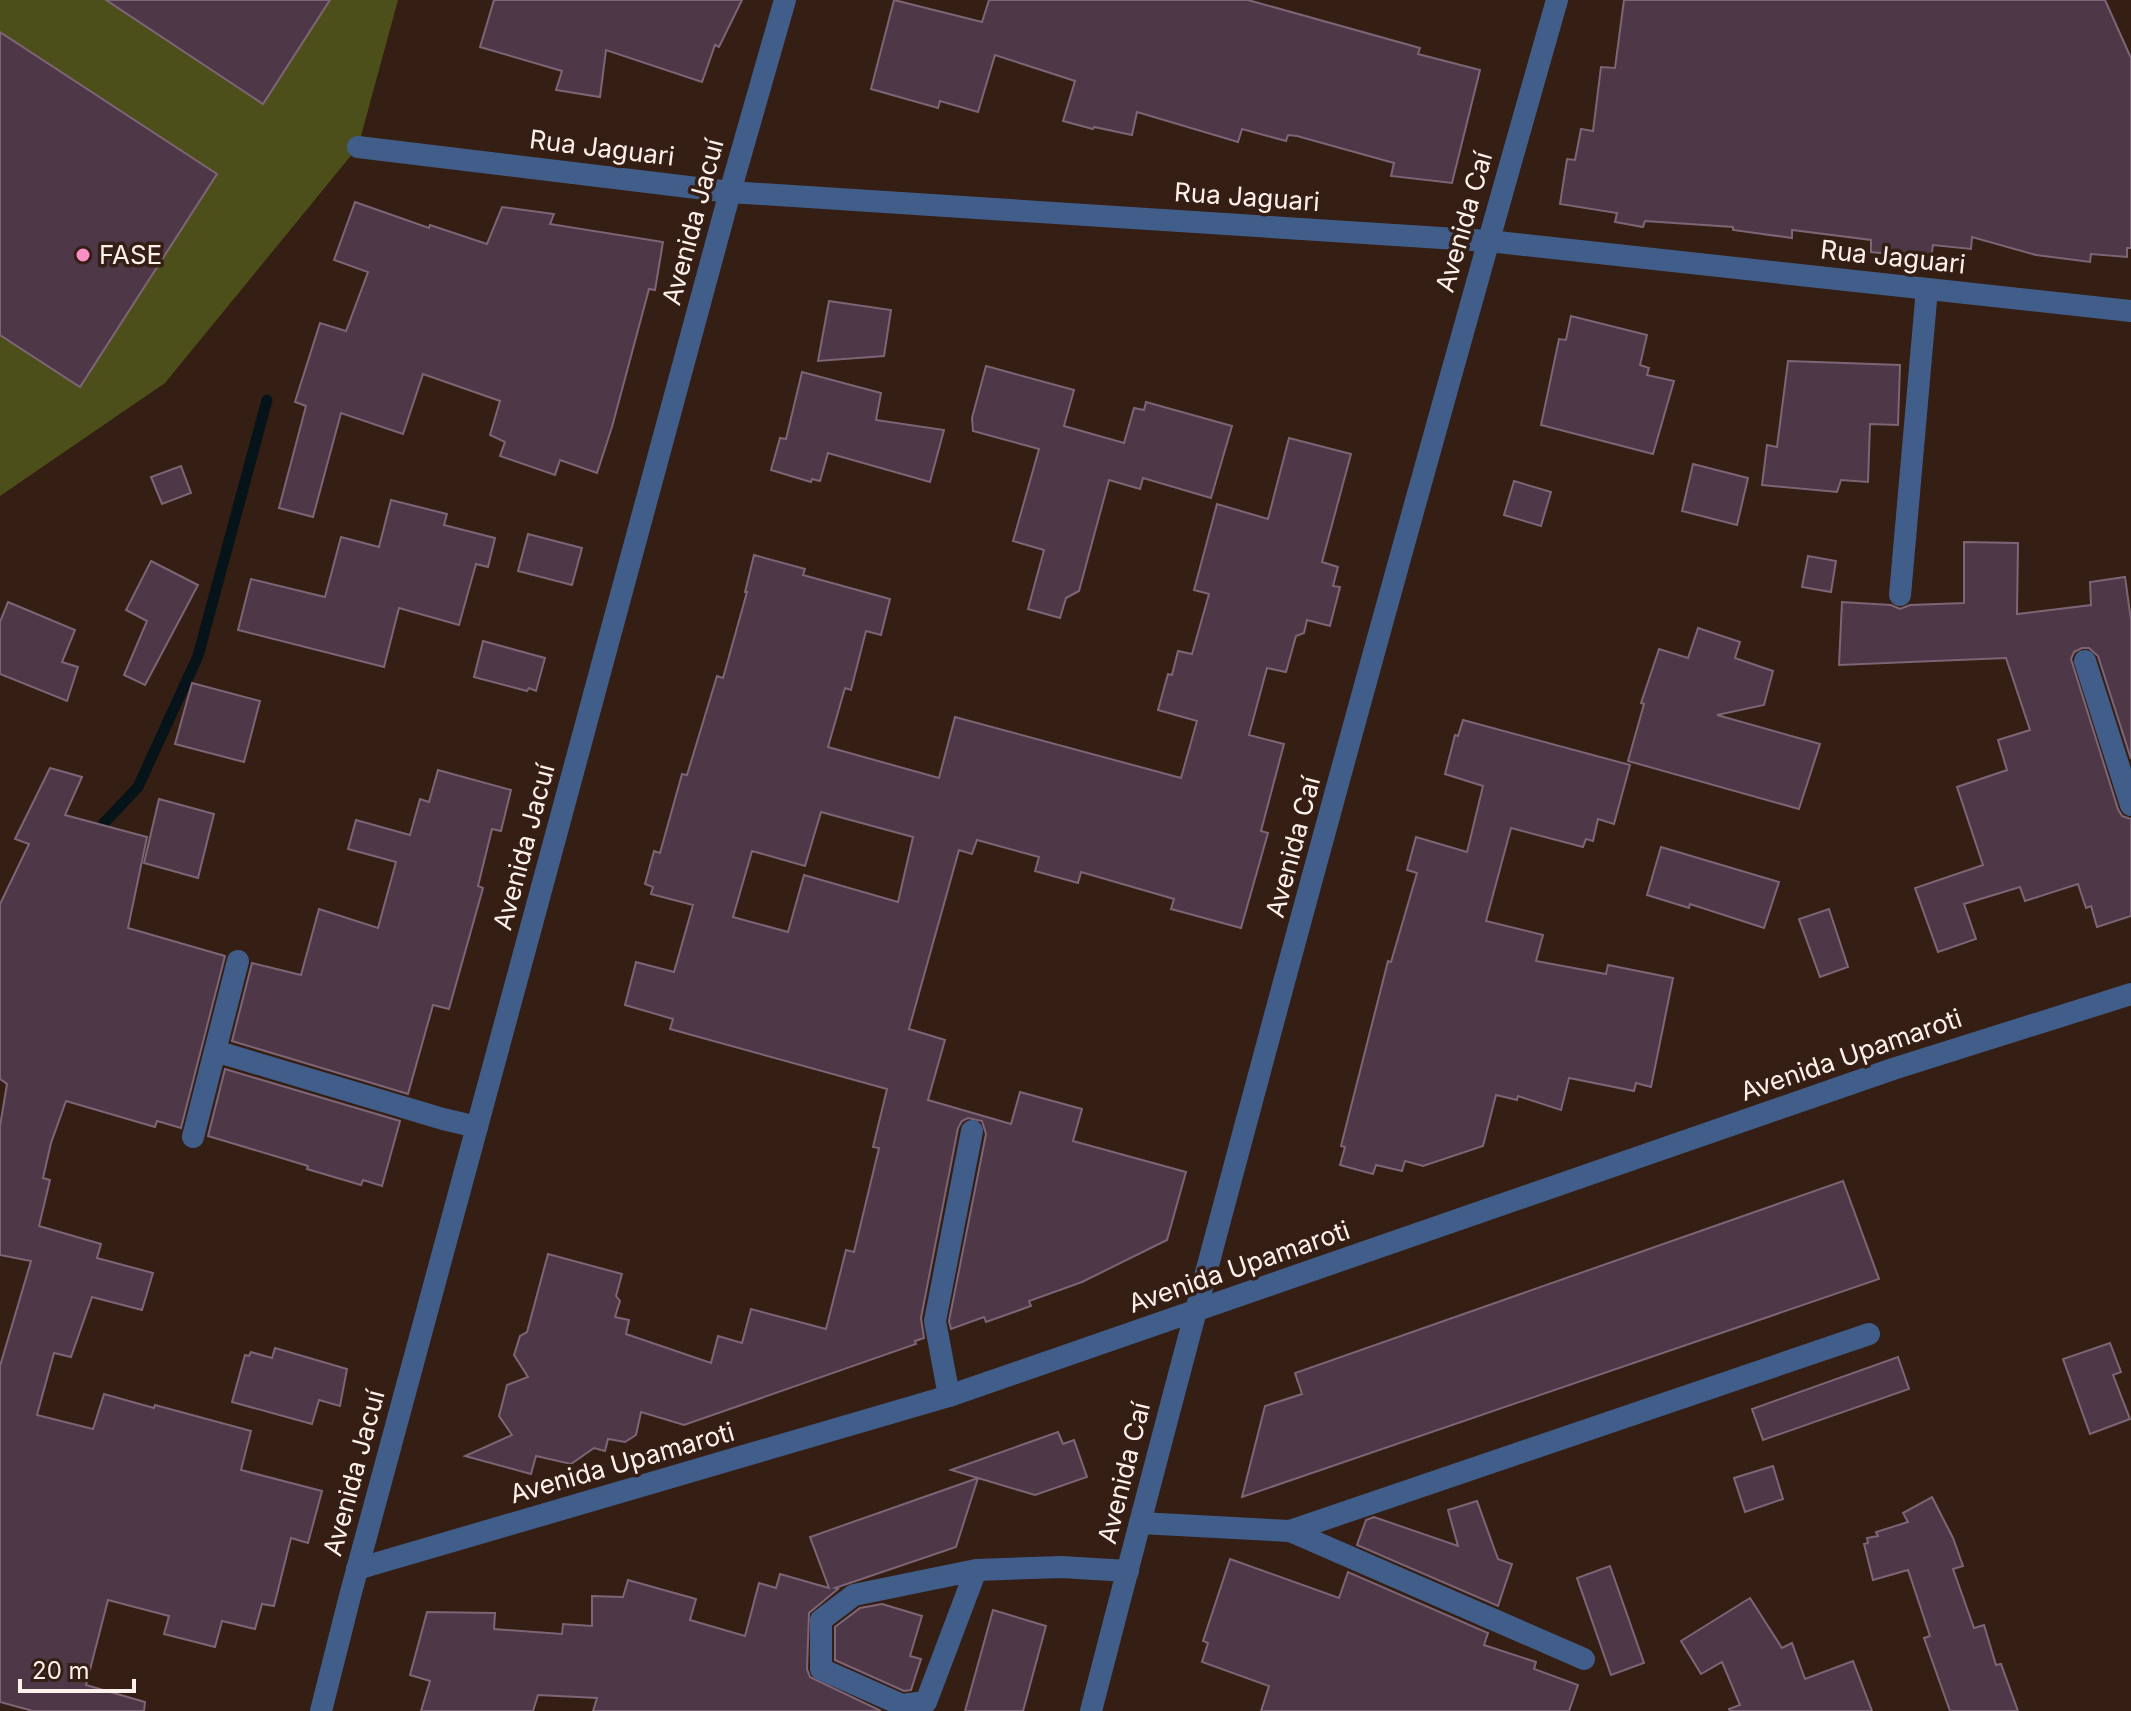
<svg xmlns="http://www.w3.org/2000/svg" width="2131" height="1711" viewBox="0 0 2131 1711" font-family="Inter,sans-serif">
<rect width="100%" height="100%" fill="#351e14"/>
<path fill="#4c4f19" d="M0,0H398L358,147L165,383L0,496Z"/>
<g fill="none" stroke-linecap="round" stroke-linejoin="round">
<path stroke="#06141a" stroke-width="11" d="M99,838L104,823L138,787L198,656L267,400"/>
</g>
<g fill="#4e3848" stroke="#7d6576" stroke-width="2" fill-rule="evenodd">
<path d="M106,0H330L263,104Z"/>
<path d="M494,0H742L719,47L715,45L702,82L606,50L600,97L556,90L562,71L480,47Z"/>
<path d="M894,0L982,22L989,0H1248L1420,48L1418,54L1480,70L1452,183L1391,176L1394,163L1297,136L1288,135L1286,141L1242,129L1238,142L1137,112L1132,135L1094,127L1093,129L1063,121L1075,81L995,55L978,112L940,101L938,108L871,89Z"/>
<path d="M1624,0H2105L2131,58V248H2127V257L2091,254L2090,262L2036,255L1972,237L1971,249L1933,245L1931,258L1871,252V240L1792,230V238L1733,230V227L1645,221L1643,227L1615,222L1617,213L1560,204L1567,159L1575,160L1581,129L1593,131L1601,67L1615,68Z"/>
<path d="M0,32L217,174L80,387L0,335Z"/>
<path d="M355,202L429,228L430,225L487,244L502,207L554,214L550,224L663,242L655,290L649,289L612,427L597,473L560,460L555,475L500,456L505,442L490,435L500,401L423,374L403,434L341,413L313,517L279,508L306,406L295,402L320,323L346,331L368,272L334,260Z"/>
<path d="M829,301L891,310L884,356L818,361Z"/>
<path d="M1571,316L1647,335L1640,365L1649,368L1647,375L1674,381L1653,454L1541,425L1559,339L1566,340Z"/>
<path d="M1788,361L1900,365L1898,425L1870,424L1868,482L1841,480L1837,492L1762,485L1767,445L1777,447Z"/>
<path d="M986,366L1074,390L1064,426L1124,443L1134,408L1144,410L1146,402L1232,426L1211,498L1143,478L1140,489L1109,480L1079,591L1066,598L1060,618L1028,609L1044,550L1013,541L1039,449L973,431L972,418Z"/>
<path d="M802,372L881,393L876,420L944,430L930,482L828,453L820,481L812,479L811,482L771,470L780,438L786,439Z"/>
<path d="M1289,438L1351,454L1322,562L1338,567L1333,586L1340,587L1330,626L1307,620L1304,633L1296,636L1286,672L1267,668L1249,735L1284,744L1261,831L1268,833L1241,928L1171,909L1174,899L1081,872L1078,883L1035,871L1039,857L977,840L972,854L959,850L909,1029L945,1040L928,1100L1011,1124L1020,1092L1082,1109L1073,1141L1186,1172L1167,1240L1082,1282L1029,1301L1031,1306L986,1322L984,1317L951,1329L949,1321L986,1134L982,1121L968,1118L962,1121L958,1128L921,1318L924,1338L915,1341L916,1344L684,1425L641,1412L636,1435L625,1442L608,1439L605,1451L594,1448L571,1464L536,1456L531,1474L465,1456L512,1435L499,1416L507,1385L528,1377L514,1355L520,1336L527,1332L548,1254L622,1274L616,1296L620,1301L615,1317L629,1320L626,1334L711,1363L718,1336L742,1343L751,1309L826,1329L846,1250L854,1252L879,1148L873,1147L887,1089L670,1029L673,1019L625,1005L636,962L674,972L693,905L651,894L653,887L645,884L654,851L660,853L682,774L687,775L717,676L723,678L747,592H745L754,555L805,569L803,575L890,599L881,635L866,631L851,690L845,688L828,747L939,778L955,717L1181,778L1197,721L1158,710L1168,674L1172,675L1178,651L1192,654L1209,594L1194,590L1217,504L1268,519ZM821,812L913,837L898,902L804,875L788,932L733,917L752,851L805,866Z"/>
<path d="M1693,464L1748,478L1737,525L1682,511Z"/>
<path d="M181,466L191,493L162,504L151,477Z"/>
<path d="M1514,481L1551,492L1541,526L1504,515Z"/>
<path d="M391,500L447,514L444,525L495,538L488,567L476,564L459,625L399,608L384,667L238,630L251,579L325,597L341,537L379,547Z"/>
<path d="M528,534L582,548L572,585L518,571Z"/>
<path d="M1964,542L2018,543L2017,614L2091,605L2090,582L2125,577L2131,620V759L2098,656L2089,648H2082L2074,652L2071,659L2118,809L2122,816L2131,819V916L2097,927L2091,906L2086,908L2078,884L2025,901L2020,887L1964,904L1976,939L1938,952L1915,888L1983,865L1957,787L2007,770L1998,740L2030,730L2006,658L1839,665L1842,602L1891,605L1900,609L1910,605L1964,603Z"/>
<path d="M1808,556L1836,561L1831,592L1802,587Z"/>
<path d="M151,561L198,585L145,685L124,675L147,621L126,610Z"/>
<path d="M8,602L75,630L62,662L78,667L67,701L0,674V622Z"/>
<path d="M1698,628L1740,642L1735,658L1773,671L1764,705L1717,715L1820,744L1799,809L1628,761L1644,704L1641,703L1659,649L1688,658Z"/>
<path d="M483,641L545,658L536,691L529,688L527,691L474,677Z"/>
<path d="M192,683L260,701L244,762L175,744Z"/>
<path d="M1463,720L1630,765L1614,824L1598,819L1593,841L1586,839L1583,847L1511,828L1486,921L1543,935L1536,961L1606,974L1608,965L1673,978L1651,1087L1636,1083L1634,1091L1569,1078L1561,1110L1518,1096L1517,1100L1496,1095L1483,1146L1423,1166L1405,1161L1402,1171L1376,1165L1373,1174L1340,1165L1345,1147L1341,1146L1388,961L1391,962L1417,873L1407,870L1416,837L1467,852L1483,786L1445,774L1455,735L1458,736Z"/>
<path d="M50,768L82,777L65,815L147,837L128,928L225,956L181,1128L157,1121L155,1127L66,1101L51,1143L43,1178L50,1180L39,1226L101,1244L97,1258L153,1273L142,1310L92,1297L71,1357L54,1353L37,1415L93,1429L104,1394L154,1408L155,1405L251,1431L241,1470L322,1491L308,1543L291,1538L274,1606L262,1604L255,1629L222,1621L215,1647L164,1634L169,1616L108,1600L86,1685L145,1702L144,1711H33L0,1702V1366L31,1261L0,1255V1126L7,1084L0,1079V904L29,844L15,839Z"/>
<path d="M438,770L511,790L501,831L492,829L478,886L483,888L449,1009L433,1005L408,1094L232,1041L252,963L301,975L319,909L378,928L396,862L348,849L356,820L410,835L420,799L429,802Z"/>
<path d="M159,799L214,814L198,878L144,863Z"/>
<path d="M1661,847L1779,882L1764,928L1690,904L1689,908L1647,895Z"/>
<path d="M1829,909L1848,967L1820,977L1799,919Z"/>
<path d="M225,1069L400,1121L382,1186L363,1180L361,1185L307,1169L308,1166L208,1136Z"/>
<path d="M1843,1181L1879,1279L1242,1497L1265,1406L1302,1394L1295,1373Z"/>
<path d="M2110,1343L2121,1372L2113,1375L2130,1419L2090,1434L2063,1359Z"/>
<path d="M275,1348L347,1369L340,1406L319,1400L312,1424L232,1402L245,1355L249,1356L251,1352L272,1358Z"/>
<path d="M1898,1357L1909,1389L1763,1440L1752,1409Z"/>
<path d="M1058,1432L1063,1444L1074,1440L1087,1477L1035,1495L978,1478L956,1547L835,1588L838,1589L809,1613L807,1669L810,1677L881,1711H593L597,1698L538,1695L533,1711H421L430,1681L410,1675L427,1612L495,1613L494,1629L562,1634L563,1624L592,1626V1596L623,1597L628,1580L696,1599L690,1620L745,1636L759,1583L776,1588L780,1574L829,1588L810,1537L978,1478L951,1470Z"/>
<path d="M1773,1466L1783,1499L1745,1512L1734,1478Z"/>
<path d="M1932,1497L1953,1538L1963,1566L1953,1569L1974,1628L1984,1625L1996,1665L2001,1664L2018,1711H1950L1924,1638L1930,1636L1908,1570L1873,1580L1864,1544L1868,1543L1867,1538L1878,1536L1876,1532L1908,1522L1903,1513Z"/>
<path d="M1477,1501L1498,1559L1512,1564L1498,1606L1357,1545L1366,1520L1374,1517L1458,1546L1448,1510Z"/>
<path d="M1230,1559L1339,1598L1348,1572L1488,1633L1484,1645L1536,1662L1534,1669L1578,1685L1569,1711H1261L1269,1686L1202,1662L1208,1643L1203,1641Z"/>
<path d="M1610,1566L1644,1663L1611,1675L1577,1578Z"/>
<path d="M1750,1598L1782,1648L1792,1643L1805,1679L1853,1661L1872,1711H1730L1729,1709L1740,1705L1722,1662L1701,1674L1681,1641Z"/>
<path d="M882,1604L922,1616L910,1656L921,1659L911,1690L904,1691L835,1660V1627L860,1608Z"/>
<path d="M993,1610L1046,1626L1023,1711H965Z"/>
</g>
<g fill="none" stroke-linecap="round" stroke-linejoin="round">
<g stroke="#415e8a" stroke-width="22">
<path d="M358,147L730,192L1488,241L2131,311"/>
<path d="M1900,595L1927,289"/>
<path d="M2085,661L2131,805"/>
<path d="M215,1051L443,1119L477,1127"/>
<path d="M193,1137L238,961"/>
<path d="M949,1396L935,1321L972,1131"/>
<path d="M1140,1523L1290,1531L1869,1334"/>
<path d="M1290,1531L1584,1659"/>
<path d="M357,1569L949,1396L1893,1069L2131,994"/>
<path d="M976,1570L926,1702L902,1705L821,1669V1620L854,1595L976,1570L1061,1567L1128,1571"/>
<path d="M321,1711L350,1596L730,192L785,0"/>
<path d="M1091,1711C1239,1139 1395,568 1557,0"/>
</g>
</g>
<circle fill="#fa8fc7" stroke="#351e14" stroke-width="3" cx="83" cy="255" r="8"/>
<g text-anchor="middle" stroke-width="7" stroke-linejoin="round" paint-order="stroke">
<g font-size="26" fill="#fef1eb" stroke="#351e14">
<text transform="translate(602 148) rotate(7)" y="9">Rua Jaguari</text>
<text transform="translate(1247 197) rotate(4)" y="9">Rua Jaguari</text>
<text transform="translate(693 222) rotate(-75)" y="9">Avenida Jacuí</text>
<text transform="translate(1464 222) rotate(-74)" y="9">Avenida Caí</text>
<text transform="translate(1893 257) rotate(6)" y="9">Rua Jaguari</text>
<text transform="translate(524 847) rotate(-75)" y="9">Avenida Jacuí</text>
<text transform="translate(1293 847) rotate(-75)" y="9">Avenida Caí</text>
<text transform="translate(1851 1055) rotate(-19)" y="9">Avenida Upamaroti</text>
<text transform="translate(1239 1267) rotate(-19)" y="9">Avenida Upamaroti</text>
<text transform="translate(622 1463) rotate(-16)" y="9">Avenida Upamaroti</text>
<text transform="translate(354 1473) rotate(-75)" y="9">Avenida Jacuí</text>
<text transform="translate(1124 1473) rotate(-76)" y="9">Avenida Caí</text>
</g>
<g font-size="26" fill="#fef1eb" stroke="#351e14" text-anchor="start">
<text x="99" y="264">FASE</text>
</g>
</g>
<path d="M20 1679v12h114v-12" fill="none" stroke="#fef1eb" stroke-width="4"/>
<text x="32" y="1679" font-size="24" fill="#fef1eb" stroke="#351e14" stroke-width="6" paint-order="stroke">20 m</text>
</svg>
